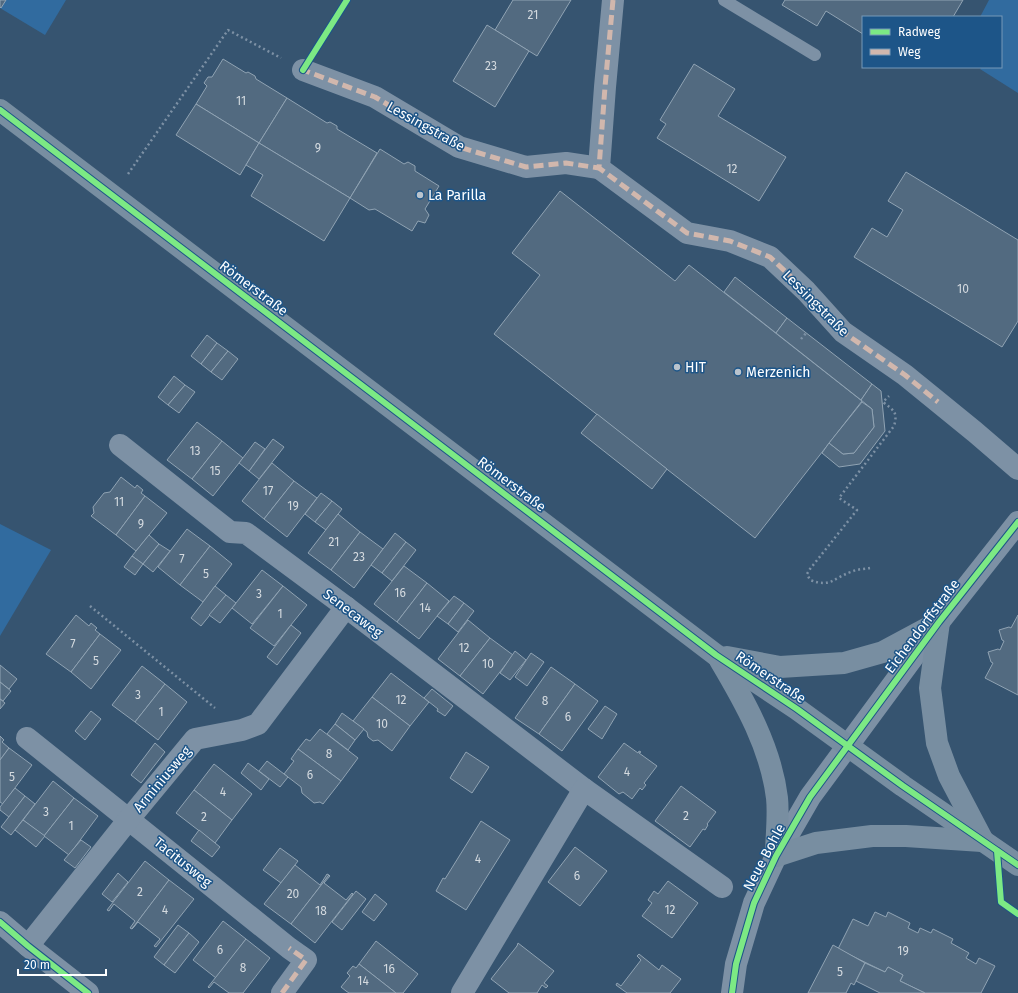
<svg xmlns="http://www.w3.org/2000/svg" width="1018" height="993" viewBox="0 0 1018 993" font-family="'Fira Sans',sans-serif">
<rect width="100%" height="100%" fill="#365470"/>
<g fill="#316b9f">
<path d="M0,0H66L45,35L0,8Z"/>
<path d="M989,0H1018V93L980,69L982,67H1001V17H980Z"/>
<path d="M0,524L51,550L0,636Z"/>
</g>
<g fill="#526a80" stroke="#90a3b3">
<path d="M0,0H6L1,8L0,7Z"/>
<path d="M513,0H571L537,56L495,30Z"/>
<path d="M785,0H963L953,17H863V34L826,11L817,26L782,5Z"/>
<path d="M487,25L529,51L495,107L453,81Z"/>
<path d="M223,59L246,73L248,72L255,76L256,79L287,98L259,143L196,104L207,86L204,83L208,77H212Z"/>
<path d="M694,64L735,89L718,116L786,157L759,201L657,138L666,124L660,120Z"/>
<path d="M287,98L327,123L330,122L337,126V129L377,153L350,198L259,143Z"/>
<path d="M196,104L259,143L240,175L176,135Z"/>
<path d="M259,143L350,198L324,241L251,196L263,175L246,165Z"/>
<path d="M380,149L404,164L408,162L415,166V171L439,186L425,209L429,215L425,223L418,221L412,231L375,209L369,210L350,198Z"/>
<path d="M906,172L1018,240V321L1002,347L854,257L872,228L887,237L903,210L888,201Z"/>
<path d="M560,191L675,281L689,265L862,401L755,538L494,334L540,275L512,253Z"/>
<path d="M735,277L787,318L776,333L724,292Z"/>
<path d="M787,318L872,384L861,400L776,333Z"/>
<path d="M207,335L217,343L201,364L191,356Z"/>
<path d="M217,343L228,351L211,372L201,364Z"/>
<path d="M228,351L238,359L222,380L211,372Z"/>
<path d="M174,376L185,385L168,405L158,397Z"/>
<path d="M872,384L881,391L885,431L860,464L839,467L822,453L829,443L843,454L854,453L874,427L872,409L861,400Z"/>
<path d="M185,385L195,392L179,413L168,405Z"/>
<path d="M862,402L872,409L874,427L854,453L843,454L829,443Z"/>
<path d="M597,414L667,469L652,489L581,433Z"/>
<path d="M197,422L222,441L192,479L167,460Z"/>
<path d="M273,439L284,447L259,479L249,471Z"/>
<path d="M222,441L243,458L213,496L192,479Z"/>
<path d="M255,442L265,449L249,471L239,463Z"/>
<path d="M272,463L294,481L264,519L242,501Z"/>
<path d="M121,477L135,488L137,485L143,490L141,493L145,496L116,535L91,516L94,513L93,507L104,493L110,492Z"/>
<path d="M294,481L317,498L287,537L264,519Z"/>
<path d="M321,493L332,501L315,522L305,514Z"/>
<path d="M145,496L167,513L136,551L116,535Z"/>
<path d="M332,501L342,509L326,530L315,522Z"/>
<path d="M338,514L360,532L331,570L308,553Z"/>
<path d="M187,529L210,546L180,585L158,567Z"/>
<path d="M360,532L383,549L354,588L331,570Z"/>
<path d="M395,533L406,542L382,573L371,565Z"/>
<path d="M149,535L159,544L143,564L132,556Z"/>
<path d="M406,542L416,550L392,581L382,573Z"/>
<path d="M159,544L170,551L153,572L143,564Z"/>
<path d="M210,546L232,564L203,602L180,585Z"/>
<path d="M132,556L143,564L135,575L124,567Z"/>
<path d="M404,566L427,583L397,622L374,604Z"/>
<path d="M262,570L283,586L252,624L232,608Z"/>
<path d="M427,583L449,601L419,639L397,622Z"/>
<path d="M215,586L226,595L201,626L191,618Z"/>
<path d="M283,586L307,605L274,646L250,628Z"/>
<path d="M226,595L236,603L220,623L209,615Z"/>
<path d="M454,596L464,603L448,624L437,616Z"/>
<path d="M464,603L474,611L458,632L448,624Z"/>
<path d="M76,615L89,626L91,623L97,628L95,630L100,634L71,672L46,654Z"/>
<path d="M1018,615V695L985,678L993,663L991,662L988,652L998,649L1000,650L1004,641L1002,640L999,630L1009,627L1011,628Z"/>
<path d="M468,620L490,638L460,676L438,659Z"/>
<path d="M291,625L301,633L277,665L267,657Z"/>
<path d="M100,634L121,650L91,689L71,672Z"/>
<path d="M490,638L513,655L483,694L460,676Z"/>
<path d="M515,651L526,660L510,680L500,673Z"/>
<path d="M531,653L544,662L527,686L515,677Z"/>
<path d="M0,665L17,679L9,689L0,682Z"/>
<path d="M142,666L165,684L135,722L112,705Z"/>
<path d="M551,667L575,684L539,734L515,718Z"/>
<path d="M391,673L429,702L410,726L372,697Z"/>
<path d="M0,682L11,691L3,701L0,699Z"/>
<path d="M165,684L187,702L158,740L135,722Z"/>
<path d="M575,684L598,701L562,751L539,734Z"/>
<path d="M432,689L453,706L445,716L439,712L437,711L438,709L424,698Z"/>
<path d="M372,697L410,726L392,751L378,740L373,741L368,737L367,732L353,721Z"/>
<path d="M0,699L5,703L0,709Z"/>
<path d="M605,706L617,714L602,739L588,729Z"/>
<path d="M91,711L101,719L85,740L75,731Z"/>
<path d="M342,713L364,729L355,740L335,724Z"/>
<path d="M335,724L355,740L348,750L327,734Z"/>
<path d="M320,729L358,758L341,781L298,749L306,739L310,741Z"/>
<path d="M0,736L4,740L2,742L9,748L0,760Z"/>
<path d="M155,743L165,752L141,783L131,775Z"/>
<path d="M624,743L638,753L639,751L641,752L639,753L657,766L644,783L646,785L642,790L640,788L632,799L623,792L619,794L598,777Z"/>
<path d="M9,748L32,765L3,804L0,802V760Z"/>
<path d="M298,749L341,781L323,804L320,802L314,803L302,793L301,787L284,774L294,761L291,759Z"/>
<path d="M466,752L489,767L472,793L450,778Z"/>
<path d="M267,761L288,777L280,787L259,771Z"/>
<path d="M248,763L269,779L261,790L241,773Z"/>
<path d="M214,764L252,794L232,820L194,790Z"/>
<path d="M53,781L74,798L44,836L23,820Z"/>
<path d="M681,786L716,812L707,824L708,825L705,830L703,829L690,847L655,821Z"/>
<path d="M15,788L25,796L9,817L0,810V807Z"/>
<path d="M194,790L232,820L215,843L176,813Z"/>
<path d="M25,796L35,804L11,835L1,827Z"/>
<path d="M74,798L98,816L69,855L44,836Z"/>
<path d="M23,820L45,836L36,847L15,830Z"/>
<path d="M481,821L510,840L466,910L436,891L443,878L445,879Z"/>
<path d="M199,830L220,847L212,857L191,841Z"/>
<path d="M81,840L91,847L75,868L64,860Z"/>
<path d="M575,847L607,871L580,906L548,882Z"/>
<path d="M280,848L298,861L281,883L263,870Z"/>
<path d="M145,861L169,880L132,929L130,928L135,921L114,904L109,911L107,910Z"/>
<path d="M295,865L320,885L327,874L329,875L291,924L264,904Z"/>
<path d="M118,873L128,882L112,902L102,894Z"/>
<path d="M329,875L330,876L324,883L346,900L352,893L353,894L315,943L291,924Z"/>
<path d="M169,880L194,899L156,947L154,946L160,939L138,922L132,929Z"/>
<path d="M668,881L698,903L672,938L642,916L652,903L648,900L654,891L658,894Z"/>
<path d="M356,891L366,899L342,930L332,922Z"/>
<path d="M375,894L387,904L374,921L362,912Z"/>
<path d="M875,912L886,917L888,912L910,923L908,928L918,933L920,928L931,933L933,929L953,939L951,943L969,953L966,958L976,964L979,958L995,966L981,993H925L900,981L903,975L888,967L885,972L838,949L853,919L868,926Z"/>
<path d="M223,921L246,939L216,978L193,960Z"/>
<path d="M178,925L189,933L164,965L154,957Z"/>
<path d="M189,933L199,942L175,973L164,965Z"/>
<path d="M246,939L270,958L243,993H229L214,982L209,988L208,987Z"/>
<path d="M376,941L418,974L403,993H396L359,964Z"/>
<path d="M518,943L554,971L544,983L548,986L546,988L542,985L537,993H509L491,979L517,946Z"/>
<path d="M833,945L865,963L854,985L851,983L846,993H808Z"/>
<path d="M639,954L659,970L662,965L681,979L670,993H627L616,985L617,983L621,986L641,960L637,956Z"/>
<path d="M865,963L885,972L888,967L903,975L900,981L925,993H880L856,981Z"/>
<path d="M359,964L396,993H349L346,991L341,987L350,976L347,973L353,966L356,968Z"/>
</g>
<g fill="none" stroke-linecap="round" stroke-linejoin="round">
<g stroke="#7d91a5" stroke-width="2.5" stroke-dasharray="2 3" stroke-linecap="butt">
<path d="M128,174L228,30L281,58"/>
<path d="M801,339L807,332"/>
<path d="M870,568C864,569 857,569 851,572C833,578 831,588 810,580L807,574L810,569L857,510L839,498L894,426C898,412 894,411 883,402L889,396"/>
<path d="M90,606L215,708"/>
</g>
<path stroke="#7d91a5" stroke-width="12" d="M724,0L815,55"/>
<g stroke="#7d91a5" stroke-width="22">
<path d="M613,0L605,87L599,168L687,233L730,241L770,257L806,291L843,332L905,375L975,432L1018,469"/>
<path d="M303,70L375,97L459,147L526,167L566,163L599,168"/>
<path d="M120,445L230,532L246,533L346,607L584,789"/>
<path d="M27,738L289,948L306,960L282,993"/>
<path d="M0,922L28,946L88,993"/>
<path d="M28,946L129,819L195,739L242,730L258,724L346,607"/>
<path d="M462,993L584,789L722,887"/>
<path d="M732,993L736,964L754,903L776,856L810,797L939,622L1018,522"/>
</g>
<g stroke="#788ea1" stroke-width="22">
<path d="M0,110L716,655L797,709L903,786L1018,865"/>
<path d="M939,622L930,688L937,743L949,776L982,839"/>
<path d="M727,657L780,667L844,663L883,652L939,622"/>
<path d="M720,660C745,702 771,748 777,798C779,816 776,838 776,856L816,843L872,836H906L982,841"/>
</g>
<g stroke="#d1b7ad" stroke-width="5" stroke-dasharray="10 5" stroke-linecap="butt">
<path d="M613,0L605,87L599,168L687,233L730,241L770,257L806,291L843,332L905,375L938,402"/>
<path d="M305,68L303,70L375,97L459,147L526,167L566,163L599,168"/>
<path d="M282,993L306,960L289,948"/>
</g>
<defs>
<g id="cycleway">
<path d="M303,70L347,0"/>
<path d="M0,110L716,655L797,709L903,786L1018,865"/>
<path d="M997,851L1001,902L1018,914"/>
<path d="M0,922L28,946L88,993"/>
<path d="M732,993L736,964L754,903L776,856L810,797L939,622L1018,522"/>
</g>
</defs>
<use href="#cycleway" stroke="#1d5588" stroke-width="8"/>
<use href="#cycleway" stroke="#7ce984" stroke-width="6"/>
</g>
<g fill="#b9c3cd" stroke="#1d5588" stroke-width="1.5">
<circle cx="420" cy="195" r="4"/>
<circle cx="677" cy="367" r="4"/>
<circle cx="738" cy="372" r="4"/>
</g>
<g text-anchor="middle" stroke-width="3" stroke-linejoin="round" paint-order="stroke">
<g font-size="12" fill="#d4dadf">
<text x="533" y="19">21</text>
<text x="491" y="70">23</text>
<text x="241" y="105">11</text>
<text x="318" y="152">9</text>
<text x="732" y="173">12</text>
<text x="963" y="293">10</text>
<text x="195" y="455">13</text>
<text x="215" y="475">15</text>
<text x="268" y="495">17</text>
<text x="119" y="506">11</text>
<text x="293" y="510">19</text>
<text x="141" y="528">9</text>
<text x="334" y="546">21</text>
<text x="359" y="561">23</text>
<text x="182" y="563">7</text>
<text x="206" y="578">5</text>
<text x="400" y="597">16</text>
<text x="259" y="598">3</text>
<text x="425" y="612">14</text>
<text x="280" y="618">1</text>
<text x="73" y="648">7</text>
<text x="464" y="652">12</text>
<text x="96" y="665">5</text>
<text x="488" y="668">10</text>
<text x="138" y="699">3</text>
<text x="401" y="704">12</text>
<text x="545" y="705">8</text>
<text x="161" y="716">1</text>
<text x="568" y="721">6</text>
<text x="382" y="728">10</text>
<text x="329" y="758">8</text>
<text x="627" y="776">4</text>
<text x="310" y="779">6</text>
<text x="12" y="781">5</text>
<text x="223" y="796">4</text>
<text x="46" y="816">3</text>
<text x="686" y="820">2</text>
<text x="204" y="821">2</text>
<text x="71" y="830">1</text>
<text x="478" y="863">4</text>
<text x="577" y="880">6</text>
<text x="140" y="896">2</text>
<text x="293" y="898">20</text>
<text x="165" y="914">4</text>
<text x="670" y="914">12</text>
<text x="321" y="915">18</text>
<text x="220" y="954">6</text>
<text x="903" y="955">19</text>
<text x="243" y="972">8</text>
<text x="389" y="973">16</text>
<text x="840" y="976">5</text>
<text x="363" y="985">14</text>
</g>
<g font-size="14" fill="#fff" stroke="#1d5588">
<text transform="translate(426 126) rotate(29)" y="5">Lessingstraße</text>
<text transform="translate(254 288) rotate(37)" y="5">Römerstraße</text>
<text transform="translate(816 303) rotate(45)" y="5">Lessingstraße</text>
<text transform="translate(512 484) rotate(37)" y="5">Römerstraße</text>
<text transform="translate(353 613) rotate(37)" y="5">Senecaweg</text>
<text transform="translate(922 626) rotate(-53)" y="5">Eichendorffstraße</text>
<text transform="translate(771 677) rotate(34)" y="5">Römerstraße</text>
<text transform="translate(162 779) rotate(-50)" y="5">Arminiusweg</text>
<text transform="translate(764 857) rotate(-62)" y="5">Neue Bohle</text>
<text transform="translate(183 862) rotate(39)" y="5">Tacitusweg</text>
</g>
<g font-size="14" fill="#fff" stroke="#1d5588" text-anchor="start">
<text x="428" y="200">La Parilla</text>
<text x="685" y="372">HIT</text>
<text x="746" y="377">Merzenich</text>
</g>
</g>
<rect x="862" y="16" width="140" height="52" fill="#1d5588" stroke="#7799b8"/>
<rect x="870" y="29" width="20" height="6" fill="#7ce984" stroke="#7799b8"/>
<text x="898" y="36" font-size="12" fill="#ffffff">Radweg</text>
<rect x="870" y="49" width="20" height="6" fill="#d1b7ad" stroke="#7799b8"/>
<text x="898" y="56" font-size="12" fill="#ffffff">Weg</text>
<path d="M18 969v6h88v-6" fill="none" stroke="#ffffff" stroke-width="2"/>
<text x="24" y="969" font-size="12" fill="#ffffff" stroke="#1d5588" stroke-width="3" paint-order="stroke">20 m</text>
</svg>
